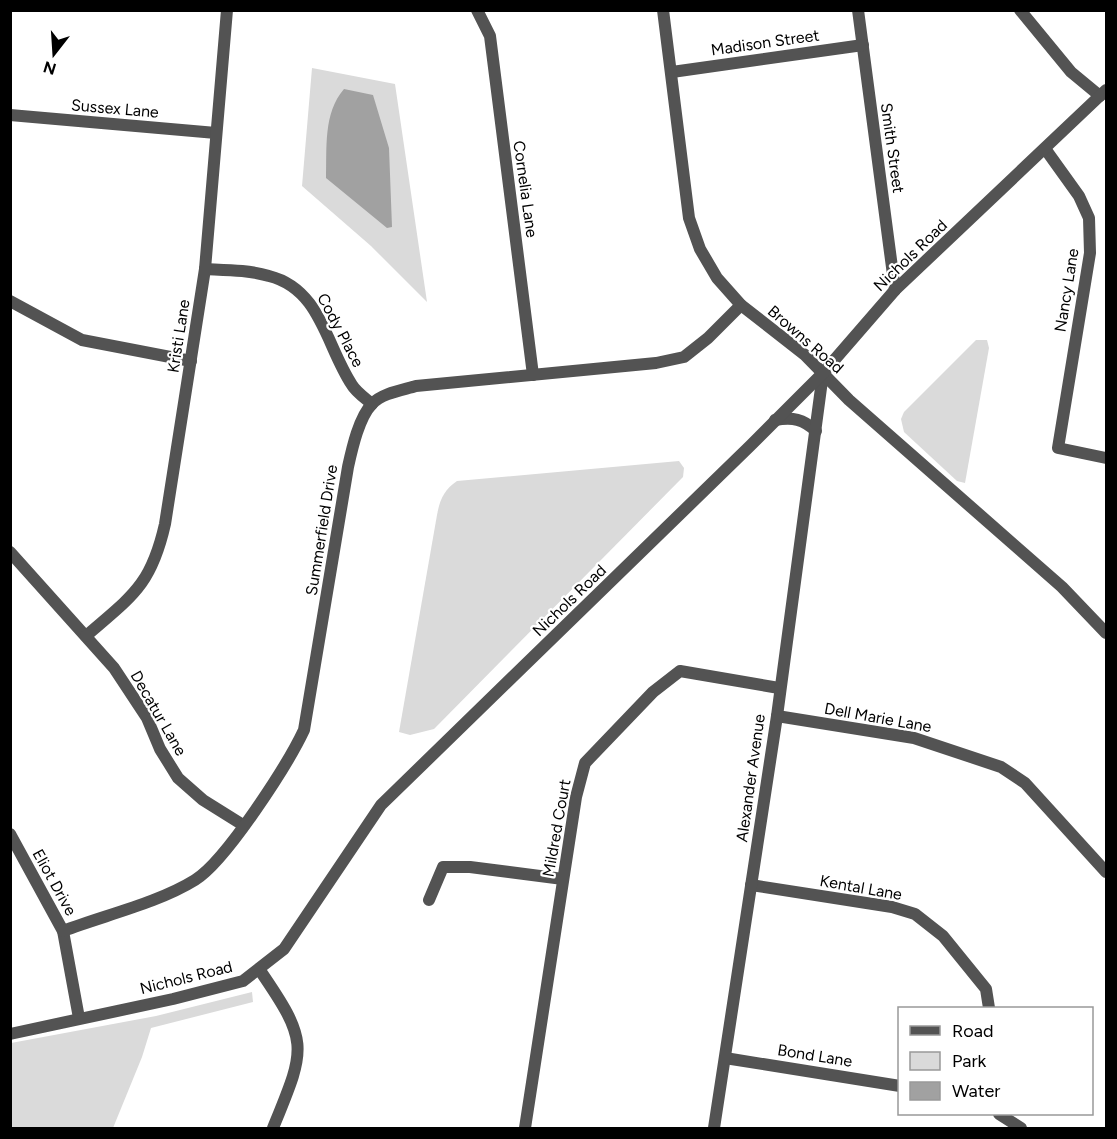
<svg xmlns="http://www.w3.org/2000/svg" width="1117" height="1139" viewBox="0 0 1117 1139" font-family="Figtree,sans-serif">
<rect width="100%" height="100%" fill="#fff"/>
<g fill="#dadada">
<path d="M312,68L395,84L427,302L371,246L302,186Z"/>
<path d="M976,340H987L989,348L965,483L957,481L904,432L901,419L904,412Z"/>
<path d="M679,461L684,468L683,477L434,729L410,735L399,732L437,515C440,499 444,490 457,481Z"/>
<path d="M252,992L253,1002L151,1028L142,1057L113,1128H11V1043L156,1016Z"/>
</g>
<path fill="#a1a1a1" d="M344,89L373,95L389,148L392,227L387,228L326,178C327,149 323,113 344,89Z"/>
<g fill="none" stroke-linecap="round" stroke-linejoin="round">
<g stroke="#535353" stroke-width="12">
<path d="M477,10L490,36L533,375"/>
<path d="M858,10L895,290"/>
<path d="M1020,10L1071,72L1100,96"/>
<path d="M672,72L863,45"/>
<path d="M10,115L216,133"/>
<path d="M1046,150L1079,196L1089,218L1090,253L1058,448L1106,458"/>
<path d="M205,269C226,270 249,270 269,276C321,289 326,346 352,385C356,392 365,398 372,404"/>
<path d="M10,301L82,340L191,361"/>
<path d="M775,420C793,417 803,419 816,431"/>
<path d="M10,552L114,668L147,718L160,749L178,778L203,800L243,825"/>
<path d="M86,636C132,596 151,586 165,524L205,269L227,10"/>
<path d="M777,716L914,738L1001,767L1025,783L1106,872"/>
<path d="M10,834L63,931L79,1018"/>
<path d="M751,885L892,907L915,914L943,936L986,989L989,1008"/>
<path d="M429,900L443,867H470L563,879"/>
<path d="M63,931C105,915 158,903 195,880C226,861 288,764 304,730L348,467C352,449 359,417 372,404C382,393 403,390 416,386L656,363L684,357L708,338L741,305"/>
<path d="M259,969C310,1043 306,1047 273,1128"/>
<path d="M725,1058L900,1086"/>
<path d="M999,1114L1021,1128"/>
<path d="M525,1128L576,797L585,763L653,692L680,671L779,688"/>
<path d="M714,1128L777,716L823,373"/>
</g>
<g stroke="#535353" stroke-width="12">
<path d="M663,10L689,218L700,249L717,278L741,305L805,355L849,400L1062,587L1106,633"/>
<path d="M10,1034L173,999L243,981L284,949L381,805L750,446L823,373L895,290L1106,90"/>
</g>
</g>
<g text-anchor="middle" stroke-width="4.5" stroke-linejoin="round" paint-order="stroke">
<g font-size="16" fill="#000" stroke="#fff">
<text transform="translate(765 42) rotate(-8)" y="6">Madison Street</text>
<text transform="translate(115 108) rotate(5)" y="6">Sussex Lane</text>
<text transform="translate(893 148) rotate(82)" y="6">Smith Street</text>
<text transform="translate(526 189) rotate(82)" y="6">Cornelia Lane</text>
<text transform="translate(910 255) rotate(-44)" y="6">Nichols Road</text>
<text transform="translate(1066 290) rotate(-81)" y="6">Nancy Lane</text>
<text transform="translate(341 330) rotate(62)" y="6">Cody Place</text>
<text transform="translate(178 336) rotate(-81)" y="6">Kristi Lane</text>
<text transform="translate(806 339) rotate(41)" y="6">Browns Road</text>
<text transform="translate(321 530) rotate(-81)" y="6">Summerfield Drive</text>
<text transform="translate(569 600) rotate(-44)" y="6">Nichols Road</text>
<text transform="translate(159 713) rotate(60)" y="6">Decatur Lane</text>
<text transform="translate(878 717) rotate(10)" y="6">Dell Marie Lane</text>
<text transform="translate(750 778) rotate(-82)" y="6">Alexander Avenue</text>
<text transform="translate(556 828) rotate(-80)" y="6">Mildred Court</text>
<text transform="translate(55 882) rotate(61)" y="6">Eliot Drive</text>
<text transform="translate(861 887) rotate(10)" y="6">Kental Lane</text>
<text transform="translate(186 977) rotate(-14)" y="6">Nichols Road</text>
<text transform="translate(815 1055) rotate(9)" y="6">Bond Lane</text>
</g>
</g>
<rect width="1117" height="1139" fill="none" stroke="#000000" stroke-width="24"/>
<rect x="898" y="1007" width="195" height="108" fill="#ffffff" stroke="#999999" stroke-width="1.5"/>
<rect x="910" y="1026" width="30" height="9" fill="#535353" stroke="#999999" stroke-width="1.5"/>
<text x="952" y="1037" font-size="18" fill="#000000">Road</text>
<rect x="910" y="1052" width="30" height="18" fill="#dadada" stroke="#999999" stroke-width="1.5"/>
<text x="952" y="1067" font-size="18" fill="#000000">Park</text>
<rect x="910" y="1082" width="30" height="18" fill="#a1a1a1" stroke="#999999" stroke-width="1.5"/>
<text x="952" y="1097" font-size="18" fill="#000000">Water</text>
<g transform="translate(54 54) rotate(197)" stroke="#ffffff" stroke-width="4.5" paint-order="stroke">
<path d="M0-4.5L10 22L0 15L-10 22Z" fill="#000000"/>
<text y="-9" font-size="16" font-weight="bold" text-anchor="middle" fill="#000000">N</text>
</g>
</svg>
